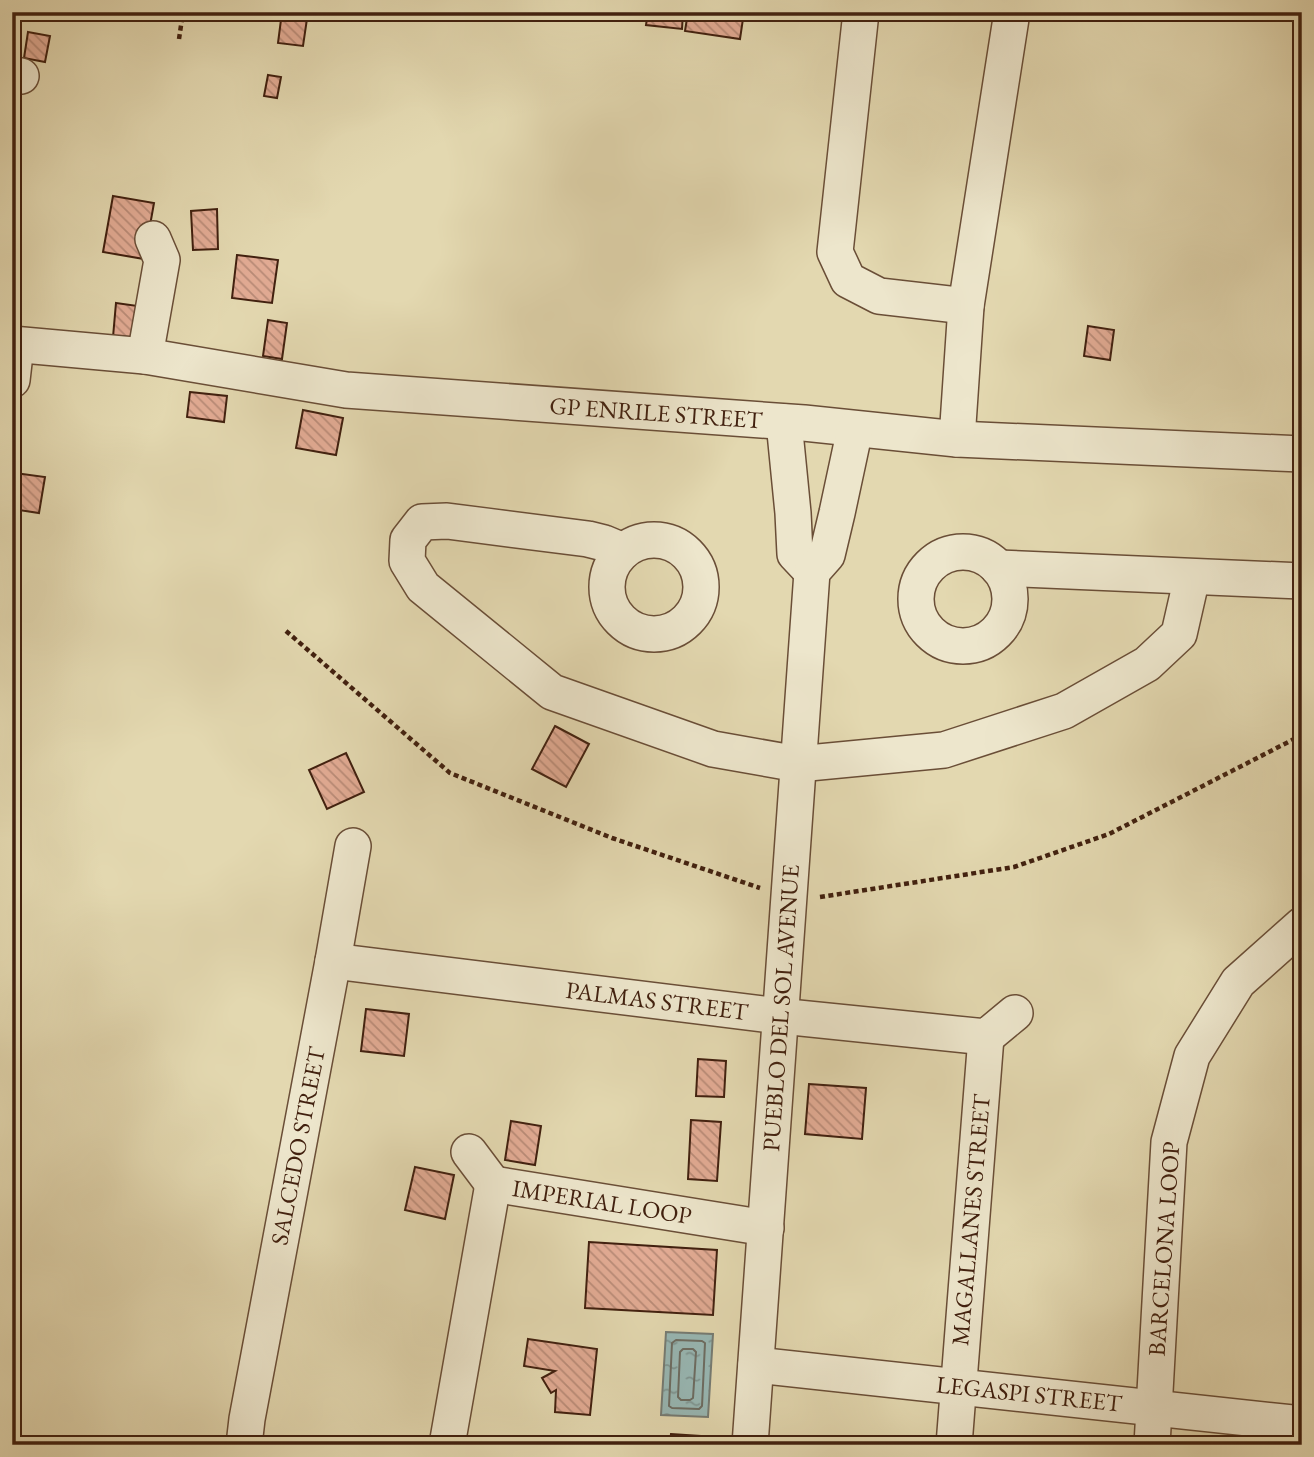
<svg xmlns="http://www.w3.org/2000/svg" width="1314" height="1457" viewBox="0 0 1314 1457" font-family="'EB Garamond',serif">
<defs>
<pattern id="water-ripples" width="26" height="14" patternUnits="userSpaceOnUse" patternTransform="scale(1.75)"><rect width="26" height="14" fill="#98b8b5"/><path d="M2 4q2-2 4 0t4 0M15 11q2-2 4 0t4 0" fill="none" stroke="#7e9592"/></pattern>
<pattern id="building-back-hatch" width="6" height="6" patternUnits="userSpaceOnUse" patternTransform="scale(1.75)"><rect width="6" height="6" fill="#e2ab94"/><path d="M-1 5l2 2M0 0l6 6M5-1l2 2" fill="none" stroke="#b98b77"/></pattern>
</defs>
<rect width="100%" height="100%" fill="#e3d8b0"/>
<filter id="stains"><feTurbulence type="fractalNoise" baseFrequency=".00286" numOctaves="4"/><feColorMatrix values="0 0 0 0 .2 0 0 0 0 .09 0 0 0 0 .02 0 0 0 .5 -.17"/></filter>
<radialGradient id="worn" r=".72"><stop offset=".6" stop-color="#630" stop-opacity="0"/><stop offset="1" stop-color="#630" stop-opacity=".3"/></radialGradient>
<path fill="url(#water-ripples)" stroke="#757b73" stroke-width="2" d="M666,1332L713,1334L708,1417L661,1415Z"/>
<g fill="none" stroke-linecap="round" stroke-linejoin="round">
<g stroke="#6c6c62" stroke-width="2">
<path d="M676,1340L702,1341L705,1343L702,1406L699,1409L672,1408L669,1406L672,1343Z"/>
<path d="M683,1349H693L696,1352L693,1398L690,1400H681L678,1397L680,1352Z"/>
</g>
</g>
<g fill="url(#building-back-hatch)" stroke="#41200f" stroke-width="2">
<path d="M282,12H308L303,46L278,43Z"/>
<path d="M648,12H683L682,29L646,25Z"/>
<path d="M688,12H744L740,39L685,31Z"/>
<path d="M28,32L50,36L45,62L24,58Z"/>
<path d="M268,75L281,77L277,98L264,96Z"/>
<path d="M113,196L154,203L144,259L103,252Z"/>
<path d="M217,209L218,249L193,250L191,211Z"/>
<path d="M237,255L278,260L272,303L232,298Z"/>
<path d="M116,303L145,307L142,340L113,337Z"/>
<path d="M268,320L287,323L282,359L263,356Z"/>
<path d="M1088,326L1114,330L1110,360L1084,356Z"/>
<path d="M190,392L227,396L224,422L187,417Z"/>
<path d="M303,410L343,418L336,455L296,448Z"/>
<path d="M15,473L45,477L39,513L12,509V489Z"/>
<path d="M555,726L589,744L566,787L532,769Z"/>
<path d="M346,753L364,792L327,809L309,770Z"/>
<path d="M366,1009L409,1014L404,1056L361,1051Z"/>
<path d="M698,1059L726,1061L724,1097L696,1096Z"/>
<path d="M809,1084L866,1088L862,1139L805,1134Z"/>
<path d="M691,1120L721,1122L717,1181L688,1179Z"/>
<path d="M511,1121L541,1126L535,1165L505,1160Z"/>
<path d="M415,1167L454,1175L445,1219L405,1210Z"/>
<path d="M589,1242L717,1250L713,1315L585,1308Z"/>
<path d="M528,1339L597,1349L590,1415L555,1412L556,1390L551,1393L542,1378L555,1371L524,1366Z"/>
<path d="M671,1434L715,1437L714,1445H670Z"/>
</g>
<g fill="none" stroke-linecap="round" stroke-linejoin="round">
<defs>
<g id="minor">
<path d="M861,12L835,252L848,280L879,296L966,306"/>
<path d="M12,74L21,76"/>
<path d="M12,344L145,356L346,390L804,423L957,439L1302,454"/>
<path d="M145,356L162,260L153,239"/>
<path d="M12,380L16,345"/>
<path d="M784,422L793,513L795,554L812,572"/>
<path d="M957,439L966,306L1012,12"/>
<circle cx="654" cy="587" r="47"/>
<path d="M623,551L604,543L588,539L447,521L422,522L408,540L407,561L423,587L552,692L713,749L798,764L944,750L1064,711L1147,664L1179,634L1192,577"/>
<circle cx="963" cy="599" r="47"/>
<path d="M998,568L1302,581"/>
<path d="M333,961L780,1016L986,1037L1015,1013"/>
<path d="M469,1152L493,1184"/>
<path d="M493,1184L766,1228"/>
<path d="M756,1365L1302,1424"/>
<path d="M244,1445L247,1419L333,961L353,846"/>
<path d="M447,1445L493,1184"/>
<path d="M750,1445L812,572L827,555L837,513L855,429"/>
<path d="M954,1445L986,1037"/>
<path d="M1152,1445L1169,1142L1192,1056L1238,982L1302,925"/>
</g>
</defs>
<use href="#minor" stroke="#6a4e37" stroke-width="38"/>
<g stroke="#41200f" stroke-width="4.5" stroke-dasharray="5 3.5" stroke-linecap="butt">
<path d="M179,39L183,12"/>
<path d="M286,631L450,773L612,838L760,888"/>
<path d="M820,897L1014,867L1109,834L1302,735"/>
</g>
<use href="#minor" stroke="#ede6cc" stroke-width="35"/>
</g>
<g text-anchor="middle" stroke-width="5" stroke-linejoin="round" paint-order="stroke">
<g font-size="24" fill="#41200f" stroke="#ede6cc">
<text transform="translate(656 413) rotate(4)" y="8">GP ENRILE STREET</text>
<text transform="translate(657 1001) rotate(7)" y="8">PALMAS STREET</text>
<text transform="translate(781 1008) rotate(-86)" y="8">PUEBLO DEL SOL AVENUE</text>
<text transform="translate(298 1146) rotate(-79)" y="8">SALCEDO STREET</text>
<text transform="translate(602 1202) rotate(9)" y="8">IMPERIAL LOOP</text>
<text transform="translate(971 1220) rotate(-85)" y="8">MAGALLANES STREET</text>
<text transform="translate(1164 1249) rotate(-86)" y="8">BARCELONA LOOP</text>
<text transform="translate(1029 1394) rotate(6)" y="8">LEGASPI STREET</text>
</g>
</g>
<rect width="1314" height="1457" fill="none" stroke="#e3d8b0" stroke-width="42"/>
<rect x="14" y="14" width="1286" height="1429" fill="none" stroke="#41200f" stroke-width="3.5"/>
<rect x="21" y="21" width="1272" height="1415" fill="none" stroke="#41200f" stroke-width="2"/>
<rect width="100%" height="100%" filter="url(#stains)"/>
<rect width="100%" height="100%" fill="url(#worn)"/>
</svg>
